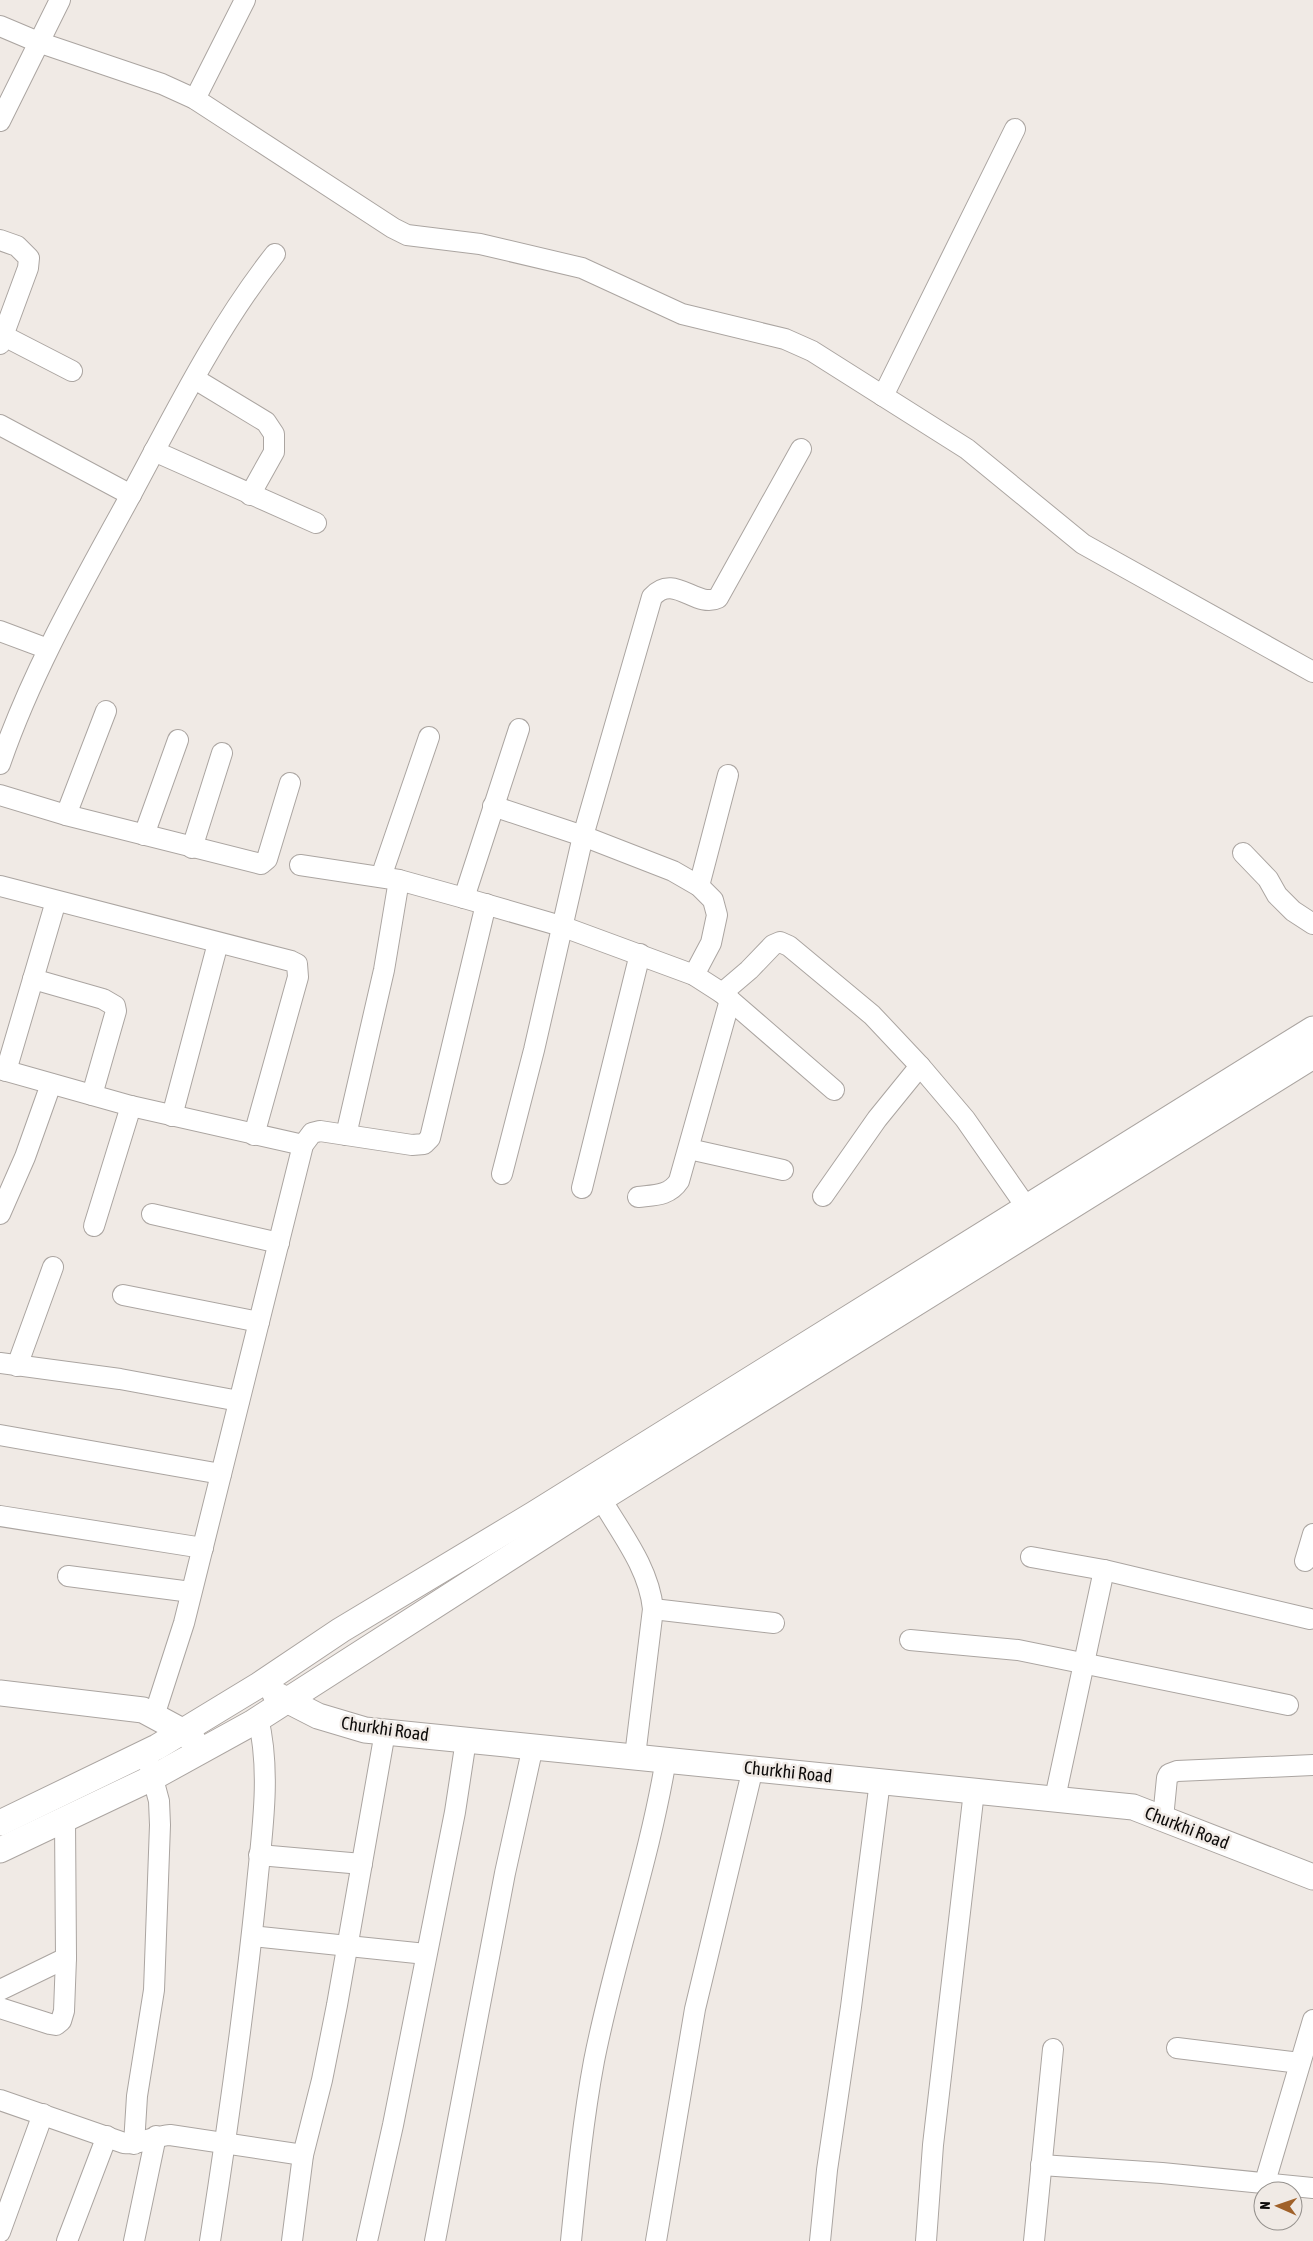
<svg xmlns="http://www.w3.org/2000/svg" width="1313" height="2241" viewBox="0 0 1313 2241" font-family="'Asap Condensed',sans-serif">
<rect width="100%" height="100%" fill="#f0eae5"/>
<g fill="none" stroke-linecap="round" stroke-linejoin="round">
<defs>
<g id="minor">
<path d="M0,26L38,42L162,84L195,99L393,228L407,235L480,244L582,268L682,314L785,339L812,351L967,449L1083,544L1313,672"/>
<path d="M195,99L245,0"/>
<path d="M0,121L60,0"/>
<path d="M0,240L17,246L29,258L28,268L0,344"/>
<path d="M0,334L72,371"/>
<path d="M195,379L266,422L274,434V452L250,495"/>
<path d="M883,396L1015,129"/>
<path d="M0,425L131,495"/>
<path d="M154,451L316,523"/>
<path d="M0,631L48,649"/>
<path d="M0,764C33,668 84,581 133,491C176,411 218,326 275,254"/>
<path d="M0,795L66,815L261,864L267,859L290,783"/>
<path d="M493,806L583,836L673,871L699,886L713,900L717,915L711,943L694,975"/>
<path d="M66,815L106,711"/>
<path d="M144,835L178,740"/>
<path d="M192,848L222,753"/>
<path d="M1243,853L1268,879L1277,895L1293,911L1313,924"/>
<path d="M300,865L399,880L464,898L561,926L694,975L722,993L834,1090"/>
<path d="M381,877L429,737"/>
<path d="M0,886L291,961L297,964L298,977L254,1135"/>
<path d="M699,886L728,775"/>
<path d="M464,898L519,729"/>
<path d="M33,979L103,999L115,1006L116,1011L92,1095"/>
<path d="M722,993L749,970L773,945L780,942L789,946L872,1015L920,1066L965,1119L1027,1208"/>
<path d="M0,1069L131,1106L303,1145"/>
<path d="M6,1071L56,901"/>
<path d="M172,1116L218,943"/>
<path d="M346,1135L384,970L399,880"/>
<path d="M689,1149L783,1170"/>
<path d="M502,1174L534,1050L583,836L652,597C674,572 696,609 718,598L801,449"/>
<path d="M582,1188L640,954"/>
<path d="M823,1196L877,1119L920,1066"/>
<path d="M638,1197C655,1195 669,1196 679,1181L730,1000"/>
<path d="M0,1214L25,1157L51,1084"/>
<path d="M152,1214L279,1243"/>
<path d="M94,1226L131,1106"/>
<path d="M123,1295L259,1322"/>
<path d="M0,1363L120,1379L239,1401"/>
<path d="M17,1366L53,1267"/>
<path d="M0,1435L221,1474"/>
<path d="M601,1499C621,1533 649,1568 653,1609L635,1756"/>
<path d="M0,1516L203,1548"/>
<path d="M1031,1557L1104,1570L1310,1619"/>
<path d="M1305,1561L1313,1534"/>
<path d="M68,1576L191,1592"/>
<path d="M653,1609L774,1623"/>
<path d="M910,1640L1018,1650L1288,1705"/>
<path d="M154,1716L184,1623L303,1145L312,1133L320,1131L412,1145L424,1144L430,1138L486,904"/>
<path d="M1055,1798L1104,1570"/>
<path d="M1163,1818L1167,1778L1169,1774L1177,1771L1313,1765"/>
<path d="M259,1855L362,1864"/>
<path d="M252,1936L426,1954"/>
<path d="M0,1990L66,1958"/>
<path d="M0,2008L50,2024L56,2025L61,2021L64,2011L66,1958L65,1820"/>
<path d="M1177,2048L1300,2063"/>
<path d="M0,2100L124,2143C140,2145 154,2136 170,2135L303,2155"/>
<path d="M134,2144L137,2096L154,1990L160,1825L159,1801L149,1764"/>
<path d="M1041,2165L1162,2173L1313,2188"/>
<path d="M1265,2182L1313,2020"/>
<path d="M0,2232L43,2114"/>
<path d="M67,2241L107,2136"/>
<path d="M134,2241L156,2136"/>
<path d="M210,2241C228,2126 244,2011 256,1895C261,1838 272,1775 258,1718"/>
<path d="M292,2241L303,2155L322,2080L337,2005L385,1732"/>
<path d="M367,2241L393,2125L455,1812L466,1740"/>
<path d="M435,2241L505,1873L533,1746"/>
<path d="M571,2241C577,2181 583,2120 594,2061C614,1959 649,1862 666,1759"/>
<path d="M656,2241L695,2009L753,1768"/>
<path d="M820,2241L827,2170L851,2007L880,1781"/>
<path d="M926,2241L933,2145L974,1791"/>
<path d="M1034,2241L1053,2049"/>
</g>
<g id="tertiary">
<path d="M0,1693L143,1710L182,1731L193,1740"/>
<path d="M275,1694L318,1716L365,1730L1133,1807L1313,1877"/>
<path d="M0,1823L157,1747L259,1685L341,1630L534,1514L1313,1029"/>
<path d="M0,1850L154,1777L252,1723L601,1499L1313,1056"/>
</g>
</defs>
<use href="#minor" stroke="#aba5a1" stroke-width="22"/>
<use href="#tertiary" stroke="#aba5a1" stroke-width="27"/>
<use href="#minor" stroke="#fff" stroke-width="20"/>
<use href="#tertiary" stroke="#fff" stroke-width="25"/>
</g>
<g text-anchor="middle" stroke-width="5" stroke-linejoin="round" paint-order="stroke">
<g font-size="18" fill="#0d0b0a" stroke="#f0eae5">
<text transform="translate(385 1729) rotate(8)" y="6">Churkhi Road</text>
<text transform="translate(788 1772) rotate(6)" y="6">Churkhi Road</text>
<text transform="translate(1187 1828) rotate(21)" y="6">Churkhi Road</text>
</g>
</g>
<g transform="translate(1278 2206) rotate(272)"><circle r="24" fill="#f0eae5" stroke="#95918d"/>
<path d="M0-4L9 19L0 12L-9 19Z" fill="#a06129"/>
<text y="-8" font-size="14" font-weight="bold" text-anchor="middle" fill="#0d0b0a">N</text>
</g>
</svg>
